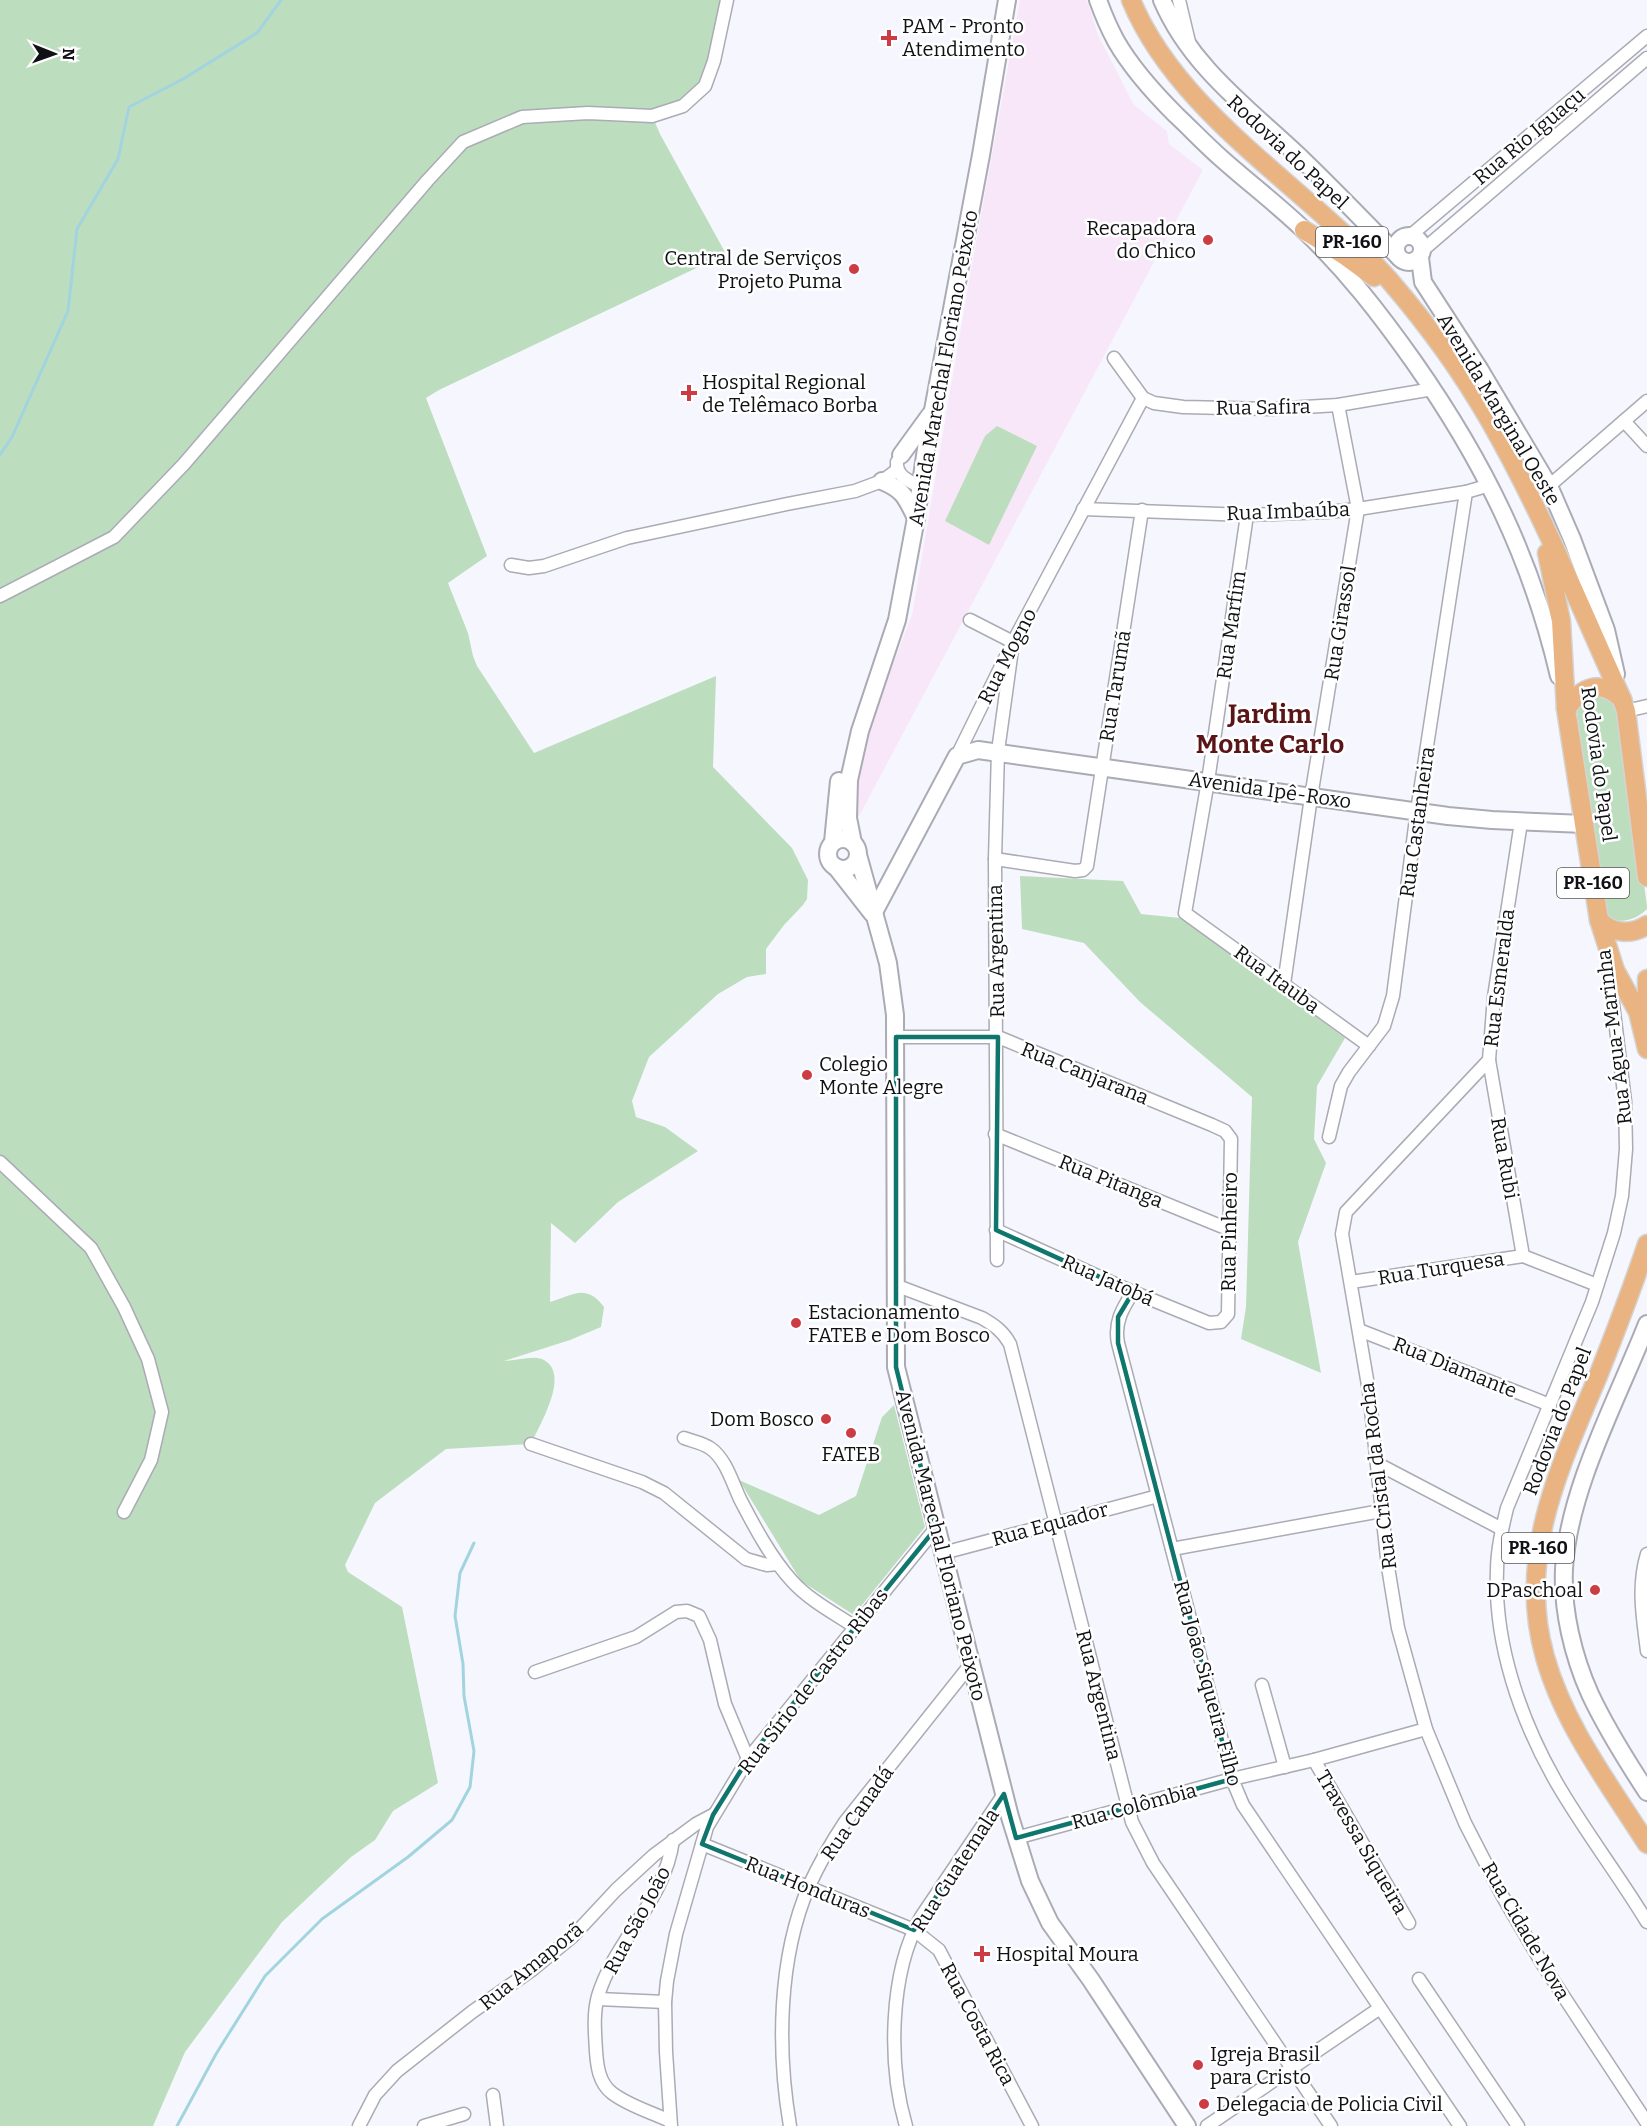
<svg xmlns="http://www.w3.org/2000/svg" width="1647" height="2126" viewBox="0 0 1647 2126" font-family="Bitter,serif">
<rect width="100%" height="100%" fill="#f6f7fe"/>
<path fill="#f8e7f9" d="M1020,0H1087L1098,35L1134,105L1167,131L1169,144L1203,170L857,820L853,785L879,700L912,615L968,287Z"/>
<g fill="#bdddbf">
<path d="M0,0H723L702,81L681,105L651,113L660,134L726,254L439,390L426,398L487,556L448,583L468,633L473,656L477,666L534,753L716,676L713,767L792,848L808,880L807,899L803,905L784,925L766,949V974L747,977L718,994L649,1057L632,1101L636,1117L665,1127L698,1151L618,1202L575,1243L551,1223L550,1302C573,1295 586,1283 604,1307L601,1327L570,1340L504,1361C515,1361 531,1355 542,1359C572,1372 540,1424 531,1444L446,1449L375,1503L345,1565L348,1572L402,1607L438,1783L393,1811L375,1840L351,1857L282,1922L185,2052L153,2126H0Z"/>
<path d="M997,426L1037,446L989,545L945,521L985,436Z"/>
<path d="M1618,695L1647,906V909C1636,920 1620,925 1607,916L1606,912L1576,706L1584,697Z"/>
<path d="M1020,876L1123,881L1141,914L1180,918L1345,1038L1317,1086L1314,1139L1326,1163L1298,1242L1321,1373L1241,1339L1246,1307L1252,1097L1140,1002L1084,943L1022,929Z"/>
<path d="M894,1405L925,1527L854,1615L801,1581L739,1480L819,1515L856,1496L882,1417Z"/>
</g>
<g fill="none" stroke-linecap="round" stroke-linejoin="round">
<g stroke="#a2d4df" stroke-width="3">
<path d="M0,455L12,437L68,311L77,229L118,159L129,107L183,79L257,33L281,0"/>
<path d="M177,2126L216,2054L265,1976L322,1919L408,1857L452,1820L470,1787L474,1751L464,1696L463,1664L455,1616L460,1573L474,1543"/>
</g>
<defs>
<g id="street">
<path d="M1179,0L1189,42"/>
<path d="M1411,235L1647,36"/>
<path d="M1423,250L1647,58"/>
<path d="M1114,358L1143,398L1154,403L1183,407L1271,409L1338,405L1433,389"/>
<path d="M1624,421L1647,446"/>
<path d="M897,462C896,476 908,480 920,487"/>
<path d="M1549,486L1647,401"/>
<path d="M1083,509L1247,515L1326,512L1358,509L1466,492L1490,485"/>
<path d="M1247,515L1208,781L1185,913L1369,1046"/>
<path d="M511,565L529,568L544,566L627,538L787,504L855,491L882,481L897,470"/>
<path d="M0,596L114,537L184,464L427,181L463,142L522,117L588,113L652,116L683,106L705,86L714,61L727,0"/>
<path d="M970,620L1013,642"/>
<path d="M1626,711L1647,706"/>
<path d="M957,756L1013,642L1143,398"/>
<path d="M1521,822L1494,997L1489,1060L1346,1212L1342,1234L1369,1391L1388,1567L1398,1628L1426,1729L1465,1823L1503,1897L1543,1965L1647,2123"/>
<path d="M995,859L1075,871L1083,870L1087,866L1142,510"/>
<path d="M1608,964L1625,1101L1626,1149L1622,1196L1614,1233L1592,1302L1507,1508C1502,1529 1497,1550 1497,1571C1494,1643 1520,1718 1555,1780C1583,1829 1618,1874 1647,1922"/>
<path d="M1284,984L1311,797L1358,509L1338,405"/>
<path d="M896,1037H998L1212,1125L1225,1131L1231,1139L1228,1314L1221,1322L1209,1323L1133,1292L996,1230"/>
<path d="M1489,1060L1523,1256"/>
<path d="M995,1134L1228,1229"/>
<path d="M1329,1137L1341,1086L1349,1072L1384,1026L1393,996L1417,811L1466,492"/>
<path d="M0,1162L91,1248L124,1307L148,1359L162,1412L151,1460L124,1512"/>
<path d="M997,1260L995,859L998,751L1013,642"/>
<path d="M1351,1282L1523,1256L1597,1285"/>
<path d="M895,1285L982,1318C994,1325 1003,1331 1010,1344L1132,1822L1153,1863L1331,2126"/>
<path d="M1133,1292C1122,1309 1114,1323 1118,1343L1232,1779L1243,1805L1460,2126"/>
<path d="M1359,1330L1550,1405"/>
<path d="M684,1438C692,1441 703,1443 710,1448C726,1459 732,1482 740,1499C754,1526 771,1558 792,1581C809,1600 834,1613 855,1627"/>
<path d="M531,1444L642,1482L664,1493L746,1559L767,1565L778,1564"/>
<path d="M1378,1464L1502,1529"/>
<path d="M1172,1549L1381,1511"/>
<path d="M943,1553L1158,1496"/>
<path d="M1647,1554C1637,1587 1643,1618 1647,1651"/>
<path d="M535,1672L636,1637L676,1612L687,1611L699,1616L710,1640L725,1704L748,1759"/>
<path d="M1262,1685L1285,1767"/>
<path d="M1314,1760L1409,1923"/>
<path d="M1016,1838L1232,1779L1314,1760L1426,1729"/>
<path d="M702,1844L914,1930L939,1950L1032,2126"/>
<path d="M1419,1979L1518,2126"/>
<path d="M598,1999L665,2002"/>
<path d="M493,2095L497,2126"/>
<path d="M670,2121C651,2112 629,2106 612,2093C599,2083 597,2066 596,2051C595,2033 593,2014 598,1996C615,1940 665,1901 673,1840"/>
<path d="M359,2126L375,2095L397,2071L472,2012L533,1969L573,1936L616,1890L654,1855L696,1824L713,1815"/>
<path d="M424,2126L464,2114"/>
<path d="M671,2126L666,2052L665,2002L667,1981L676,1934L707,1827L748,1759L936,1528"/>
<path d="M790,2126C777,2050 778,1958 809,1886C819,1864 831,1843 845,1822L971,1664"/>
<path d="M906,2126C888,2065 889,1973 921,1917L1004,1794"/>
<path d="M1207,2126L1380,2008"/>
</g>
<g id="secondary">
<path d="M1098,0C1103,14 1109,28 1116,41C1132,69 1154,93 1176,115C1191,129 1206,145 1222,159C1249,183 1278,205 1304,230C1346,270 1380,314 1414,362C1484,462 1531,557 1559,676"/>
<path d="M1162,0C1191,68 1252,111 1304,161C1336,192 1367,224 1398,256"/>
<circle cx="1409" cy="249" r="13"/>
<path d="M1420,258L1423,282L1480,370L1549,486L1572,539L1606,630L1616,674"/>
<path d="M901,455L930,415"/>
<path d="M882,481C904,490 906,498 916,518"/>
<circle cx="843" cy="854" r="15"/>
<path d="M833,842L839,781"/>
<path d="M853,843L848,818L849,780L860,731L897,620L916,518L927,442L981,155L1007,0"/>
<path d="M858,855L888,963L895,1015L896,1367L1010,1817L1030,1881L1050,1923L1091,1980L1187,2126"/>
<path d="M836,867L872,913"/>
<path d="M873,914L957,756L978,750L1448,816L1492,820L1584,824"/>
<path d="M1647,1324C1618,1398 1568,1490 1564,1569C1562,1610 1573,1656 1590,1694C1606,1728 1626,1760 1647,1792"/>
</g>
<g id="primary">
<path d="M1131,0C1179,116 1309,188 1390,281C1427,324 1462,372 1490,421C1541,510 1580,606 1622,699L1626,711L1647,877"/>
<path d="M1304,230L1344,255L1374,277"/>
<path d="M1547,553L1561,621L1566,709L1599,920L1615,970L1638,1012L1647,1049"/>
<path d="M1566,709C1582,686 1601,679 1622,699"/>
<path d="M1599,920C1612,934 1632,935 1647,925"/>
<path d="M1647,979V1018"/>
<path d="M1647,1244C1632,1289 1615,1333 1598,1376C1560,1467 1516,1556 1545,1657C1564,1725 1609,1784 1647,1844"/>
</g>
</defs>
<use href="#street" stroke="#aaabb4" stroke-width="15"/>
<use href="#secondary" stroke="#aaabb4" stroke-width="20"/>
<use href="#primary" stroke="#d4d4d5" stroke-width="21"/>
<use href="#street" stroke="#fff" stroke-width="12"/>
<use href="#secondary" stroke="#fff" stroke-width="16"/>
<use href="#primary" stroke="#e9b481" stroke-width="18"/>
</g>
<path fill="none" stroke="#0f766e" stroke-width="4.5" stroke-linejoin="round" d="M896,1037H998L996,1230L1133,1292L1118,1317V1343L1232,1779L1016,1838L1004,1794L914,1930L702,1844L713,1815L748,1759L936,1528L896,1367Z"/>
<g fill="#cc3c44" stroke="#fff" stroke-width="2">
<path d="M886 29h6v6h6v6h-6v6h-6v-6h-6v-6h6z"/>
<circle cx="1208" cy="240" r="6"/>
<circle cx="854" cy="269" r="6"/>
<path d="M686 384h6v6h6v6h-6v6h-6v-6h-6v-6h6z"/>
<circle cx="807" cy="1075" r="6"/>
<circle cx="796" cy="1323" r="6"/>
<circle cx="826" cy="1419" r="6"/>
<circle cx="851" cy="1433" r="6"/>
<circle cx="1595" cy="1590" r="6"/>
<path d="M979 1945h6v6h6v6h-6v6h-6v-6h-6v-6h6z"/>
<circle cx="1198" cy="2065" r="6"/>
<circle cx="1204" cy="2104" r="6"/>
</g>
<g text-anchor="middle" stroke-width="5" stroke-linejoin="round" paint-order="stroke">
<g fill="#fff" stroke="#58585a" stroke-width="1.5">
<rect x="1316" y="227" width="72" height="30" rx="4.5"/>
<rect x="1557" y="868" width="72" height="30" rx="4.5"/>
<rect x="1502" y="1533" width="72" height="30" rx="4.5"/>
</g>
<g font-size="18" font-weight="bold" fill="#101114">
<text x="1352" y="248">PR-160</text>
<text x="1593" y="889">PR-160</text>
<text x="1538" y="1554">PR-160</text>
</g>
<g font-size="20" fill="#101114" stroke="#fff" text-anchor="start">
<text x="902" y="33">PAM - Pronto<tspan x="902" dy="23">Atendimento</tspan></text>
<text x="1196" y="235" text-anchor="end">Recapadora<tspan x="1196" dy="23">do Chico</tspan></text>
<text x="842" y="265" text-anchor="end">Central de Serviços<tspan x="842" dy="23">Projeto Puma</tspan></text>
<text x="702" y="389">Hospital Regional<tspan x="702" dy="23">de Telêmaco Borba</tspan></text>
<text x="819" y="1071">Colegio<tspan x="819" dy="23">Monte Alegre</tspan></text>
<text x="808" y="1319">Estacionamento<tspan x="808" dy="23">FATEB e Dom Bosco</tspan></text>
<text x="814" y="1426" text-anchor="end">Dom Bosco</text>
<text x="851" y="1461" text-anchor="middle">FATEB</text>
<text x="1583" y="1597" text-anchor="end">DPaschoal</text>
<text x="996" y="1961">Hospital Moura</text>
<text x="1210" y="2061">Igreja Brasil<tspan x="1210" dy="23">para Cristo</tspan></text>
<text x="1216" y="2111">Delegacia de Policia Civil</text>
</g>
<g font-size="20" fill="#101114" stroke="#fff">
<text transform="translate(1529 136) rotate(-40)" y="7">Rua Rio Iguaçu</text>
<text transform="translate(1288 152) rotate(43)" y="7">Rodovia do Papel</text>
<text transform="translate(943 368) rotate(-80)" y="7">Avenida Marechal Floriano Peixoto</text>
<text transform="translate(1263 407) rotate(-1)" y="7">Rua Safira</text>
<text transform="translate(1499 409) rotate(59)" y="7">Avenida Marginal Oeste</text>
<text transform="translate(1288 511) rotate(-2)" y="7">Rua Imbaúba</text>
<text transform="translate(1340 623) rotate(-81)" y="7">Rua Girassol</text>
<text transform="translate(1231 625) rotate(-82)" y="7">Rua Marfim</text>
<text transform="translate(1007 656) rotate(-63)" y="7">Rua Mogno</text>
<text transform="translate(1115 686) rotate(-81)" y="7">Rua Tarumã</text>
<text transform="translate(1599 764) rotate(82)" y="7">Rodovia do Papel</text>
<text transform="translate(1270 790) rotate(8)" y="7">Avenida Ipê-Roxo</text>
<text transform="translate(1417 822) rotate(-82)" y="7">Rua Castanheira</text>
<text transform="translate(996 951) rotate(-91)" y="7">Rua Argentina</text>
<text transform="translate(1499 978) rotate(-83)" y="7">Rua Esmeralda</text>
<text transform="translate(1277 979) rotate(36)" y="7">Rua Itauba</text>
<text transform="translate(1614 1037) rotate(-97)" y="7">Rua Água-Marinha</text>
<text transform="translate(1085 1073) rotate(22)" y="7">Rua Canjarana</text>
<text transform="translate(1505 1158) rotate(80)" y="7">Rua Rubi</text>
<text transform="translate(1111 1181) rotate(22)" y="7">Rua Pitanga</text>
<text transform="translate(1229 1232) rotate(-89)" y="7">Rua Pinheiro</text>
<text transform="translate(1441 1268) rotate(-9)" y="7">Rua Turquesa</text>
<text transform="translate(1108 1280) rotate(24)" y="7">Rua Jatobá</text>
<text transform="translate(1455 1367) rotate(22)" y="7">Rua Diamante</text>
<text transform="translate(1557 1421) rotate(-69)" y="7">Rodovia do Papel</text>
<text transform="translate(1378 1476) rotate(-97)" y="7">Rua Cristal da Rocha</text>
<text transform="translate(1050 1524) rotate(-15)" y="7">Rua Equador</text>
<text transform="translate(941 1545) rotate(76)" y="7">Avenida Marechal Floriano Peixoto</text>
<text transform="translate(813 1681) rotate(-52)" y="7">Rua Sírio de Castro Ribas</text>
<text transform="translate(1208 1683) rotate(75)" y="7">Rua João Siqueira Filho</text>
<text transform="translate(1099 1695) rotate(76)" y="7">Rua Argentina</text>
<text transform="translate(1134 1806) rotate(-15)" y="7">Rua Colômbia</text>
<text transform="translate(857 1813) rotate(-55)" y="7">Rua Canadá</text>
<text transform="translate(1362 1842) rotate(60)" y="7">Travessa Siqueira</text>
<text transform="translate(955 1870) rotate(-57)" y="7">Rua Guatemala</text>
<text transform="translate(808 1887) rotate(22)" y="7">Rua Honduras</text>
<text transform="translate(637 1920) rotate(-62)" y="7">Rua São João</text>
<text transform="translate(1526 1931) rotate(60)" y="7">Rua Cidade Nova</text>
<text transform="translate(531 1966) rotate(-39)" y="7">Rua Amaporã</text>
<text transform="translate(978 2024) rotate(62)" y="7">Rua Costa Rica</text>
</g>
<g font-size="26" font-weight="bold" fill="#591518" stroke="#fff">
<text x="1270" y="723">Jardim<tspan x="1270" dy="30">Monte Carlo</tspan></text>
</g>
</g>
<g transform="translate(54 54) rotate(91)" stroke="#ffffff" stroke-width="4.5" paint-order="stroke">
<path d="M0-4.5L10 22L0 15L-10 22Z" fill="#101114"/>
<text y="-9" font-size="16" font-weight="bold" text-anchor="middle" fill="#101114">N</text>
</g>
</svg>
